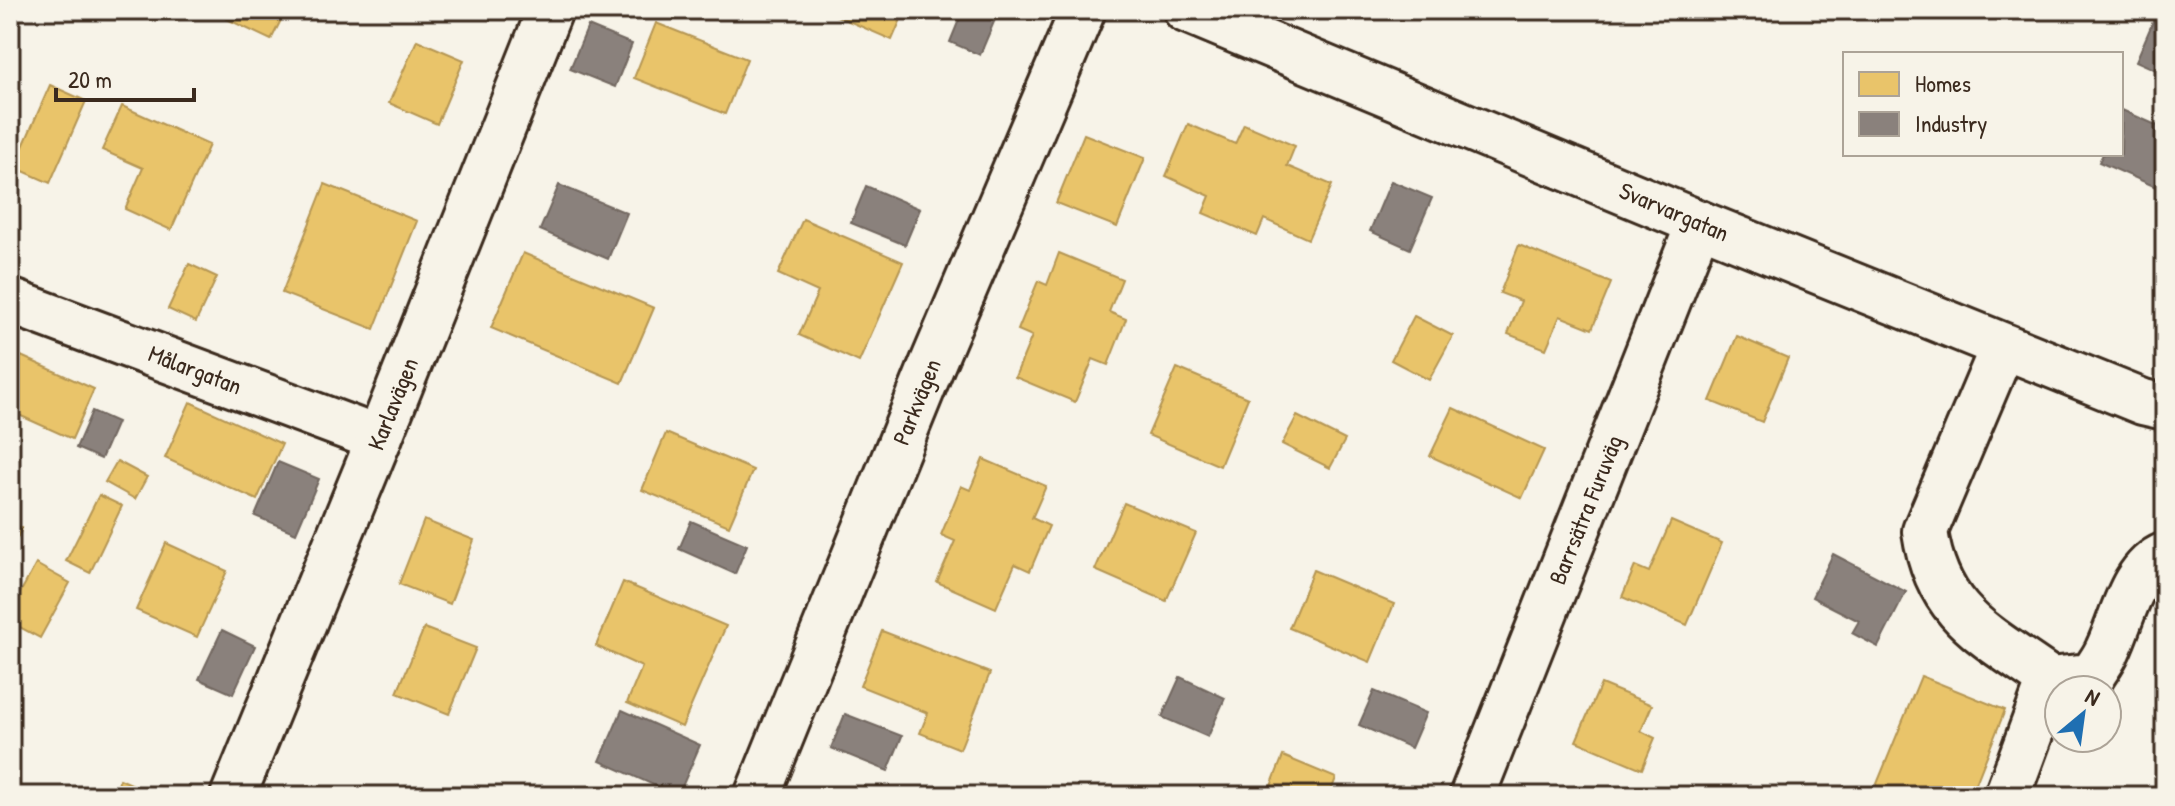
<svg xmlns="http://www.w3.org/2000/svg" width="2175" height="806" viewBox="0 0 2175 806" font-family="'Patrick Hand',sans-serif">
<rect width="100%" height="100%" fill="#f7f3e8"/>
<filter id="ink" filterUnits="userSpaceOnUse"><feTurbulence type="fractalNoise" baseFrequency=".0125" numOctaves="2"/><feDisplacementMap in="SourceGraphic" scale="16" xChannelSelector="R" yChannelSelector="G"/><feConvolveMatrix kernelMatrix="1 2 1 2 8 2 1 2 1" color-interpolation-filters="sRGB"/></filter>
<g filter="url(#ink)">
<g fill="#e9c46a" stroke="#b59653" stroke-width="2">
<path d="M229,10H286L271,40L225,18Z"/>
<path d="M831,10H905L892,40L830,13Z"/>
<path d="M656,23L747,59L725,114L634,78Z"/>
<path d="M417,40L464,60L437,124L389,103Z"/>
<path d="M50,85L86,101L50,183L14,167Z"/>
<path d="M122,106L209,145L171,230L125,209L143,168L102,150Z"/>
<path d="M1188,124L1235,144L1244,124L1295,146L1287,166L1332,185L1308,239L1264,219L1257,236L1203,213L1210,196L1166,176Z"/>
<path d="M1084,134L1145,158L1117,227L1056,203Z"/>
<path d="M325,184L417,221L374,329L282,293Z"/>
<path d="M803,219L903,262L859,362L799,335L818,292L778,274Z"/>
<path d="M1519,245L1611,283L1592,329L1560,316L1546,349L1508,334L1521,301L1500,293Z"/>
<path d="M523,253L654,308L622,383L491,328Z"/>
<path d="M1059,253L1122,279L1109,312L1126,319L1108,365L1093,359L1075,402L1015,377L1032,336L1018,330L1038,281L1047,285Z"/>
<path d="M189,264L217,277L196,322L168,309Z"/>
<path d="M1414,316L1453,336L1429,380L1391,360Z"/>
<path d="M1737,336L1788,358L1762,422L1710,401Z"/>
<path d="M10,351L94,389L72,439L10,411Z"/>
<path d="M1177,368L1248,398L1220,466L1148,435Z"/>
<path d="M190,402L282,444L257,500L165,458Z"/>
<path d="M1453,408L1544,450L1522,498L1430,456Z"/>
<path d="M1297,416L1345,440L1330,468L1282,444Z"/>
<path d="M666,433L753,470L729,526L642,490Z"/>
<path d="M983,459L1046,486L1032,518L1049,526L1030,571L1015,564L996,608L937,582L955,541L941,535L961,486L970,490Z"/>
<path d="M117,461L147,477L135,499L105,482Z"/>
<path d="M99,495L122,506L90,573L66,561Z"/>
<path d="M1124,503L1196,533L1166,601L1095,570Z"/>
<path d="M424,520L474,540L450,604L399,584Z"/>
<path d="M1671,521L1722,543L1687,625L1622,597L1635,566L1649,572Z"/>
<path d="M10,523L22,528L10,554Z"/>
<path d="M166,543L227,571L197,637L136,610Z"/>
<path d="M36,564L70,583L40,638L10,622V611Z"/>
<path d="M1313,570L1394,604L1370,662L1289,628Z"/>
<path d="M623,582L726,626L682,727L627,703L642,667L596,646Z"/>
<path d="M424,628L476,648L449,714L397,693Z"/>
<path d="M882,631L990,673L960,749L920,733L928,713L860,686Z"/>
<path d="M1921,676L2005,710L1971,796H1872Z"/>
<path d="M1601,684L1652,705L1641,731L1655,738L1642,769L1576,741Z"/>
<path d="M1283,756L1336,778L1329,796H1267Z"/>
<path d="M120,779L158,796H113Z"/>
</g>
<g fill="#8a817c" stroke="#726760" stroke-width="2">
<path d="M963,10H999L980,55L950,42Z"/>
<path d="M2158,10H2165V74L2136,61Z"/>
<path d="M588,26L632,44L615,87L570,69Z"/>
<path d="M2122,110L2165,129V191L2099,162L2103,154H2121Z"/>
<path d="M1391,181L1432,198L1410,249L1370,231Z"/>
<path d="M559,185L627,213L608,259L540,230Z"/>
<path d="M866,186L920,209L905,245L851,223Z"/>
<path d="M92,411L117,422L101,459L76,448Z"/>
<path d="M278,462L319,479L296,533L255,516Z"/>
<path d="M691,521L747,545L735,574L679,549Z"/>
<path d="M1833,554L1906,592L1878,647L1852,633L1859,621L1812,597Z"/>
<path d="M222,630L255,646L233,694L199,679Z"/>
<path d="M1180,677L1225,698L1208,737L1162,717Z"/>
<path d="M1374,691L1426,713L1411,748L1359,725Z"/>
<path d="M622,710L700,745L678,796L600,761Z"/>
<path d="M845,714L902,736L888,771L831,748Z"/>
</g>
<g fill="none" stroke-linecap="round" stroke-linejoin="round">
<defs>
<g id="minor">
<path d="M1186,10L1699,223L2143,402L2165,407"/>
<path d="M10,301L379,439"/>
<path d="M2003,347L1925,531C1937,615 1987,635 2050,680"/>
<path d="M233,796L379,439L550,10"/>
<path d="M757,796L932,365L1083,10"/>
<path d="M1472,796L1699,223"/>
<path d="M2007,796L2050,680L2092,676C2097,667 2104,659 2108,649C2123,618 2131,569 2165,555"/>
</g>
</defs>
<use href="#minor" stroke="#3b2a1e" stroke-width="50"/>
<use href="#minor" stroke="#f7f3e8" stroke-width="44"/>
</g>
</g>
<g text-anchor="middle" stroke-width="8" stroke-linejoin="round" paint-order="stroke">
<g font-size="24" fill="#3b2a1e" stroke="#f7f3e8">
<text transform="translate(1674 212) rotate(23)" y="8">Svarvargatan</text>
<text transform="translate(195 370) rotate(21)" y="8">Målargatan</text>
<text transform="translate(917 402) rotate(-68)" y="8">Parkvägen</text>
<text transform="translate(393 404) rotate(-68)" y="8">Karlavägen</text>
<text transform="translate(1586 510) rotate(-68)" y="8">Barrsätra Furuväg</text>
</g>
</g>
<rect width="2175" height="806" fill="none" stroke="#f7f3e8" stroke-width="40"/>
<rect x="20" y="20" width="2135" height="766" fill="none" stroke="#3b2a1e" stroke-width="3" filter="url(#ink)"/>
<rect x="1843" y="52" width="280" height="104" fill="#f7f3e8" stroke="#aca397" stroke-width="2"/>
<rect x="1859" y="72" width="40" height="24" fill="#e9c46a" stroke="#aca397" stroke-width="2"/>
<text x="1915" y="92" font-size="24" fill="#3b2a1e">Homes</text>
<rect x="1859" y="112" width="40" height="24" fill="#8a817c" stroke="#aca397" stroke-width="2"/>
<text x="1915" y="132" font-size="24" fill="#3b2a1e">Industry</text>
<g transform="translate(2083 714) rotate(29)"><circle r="38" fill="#f7f3e8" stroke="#aca397" stroke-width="2"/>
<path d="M0-6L14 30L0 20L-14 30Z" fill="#1f6fb2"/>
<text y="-12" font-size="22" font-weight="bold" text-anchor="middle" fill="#3b2a1e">N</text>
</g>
<path d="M56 88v12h138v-12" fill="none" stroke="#3b2a1e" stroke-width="4"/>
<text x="68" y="88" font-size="24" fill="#3b2a1e" stroke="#f7f3e8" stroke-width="6" paint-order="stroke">20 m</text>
</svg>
